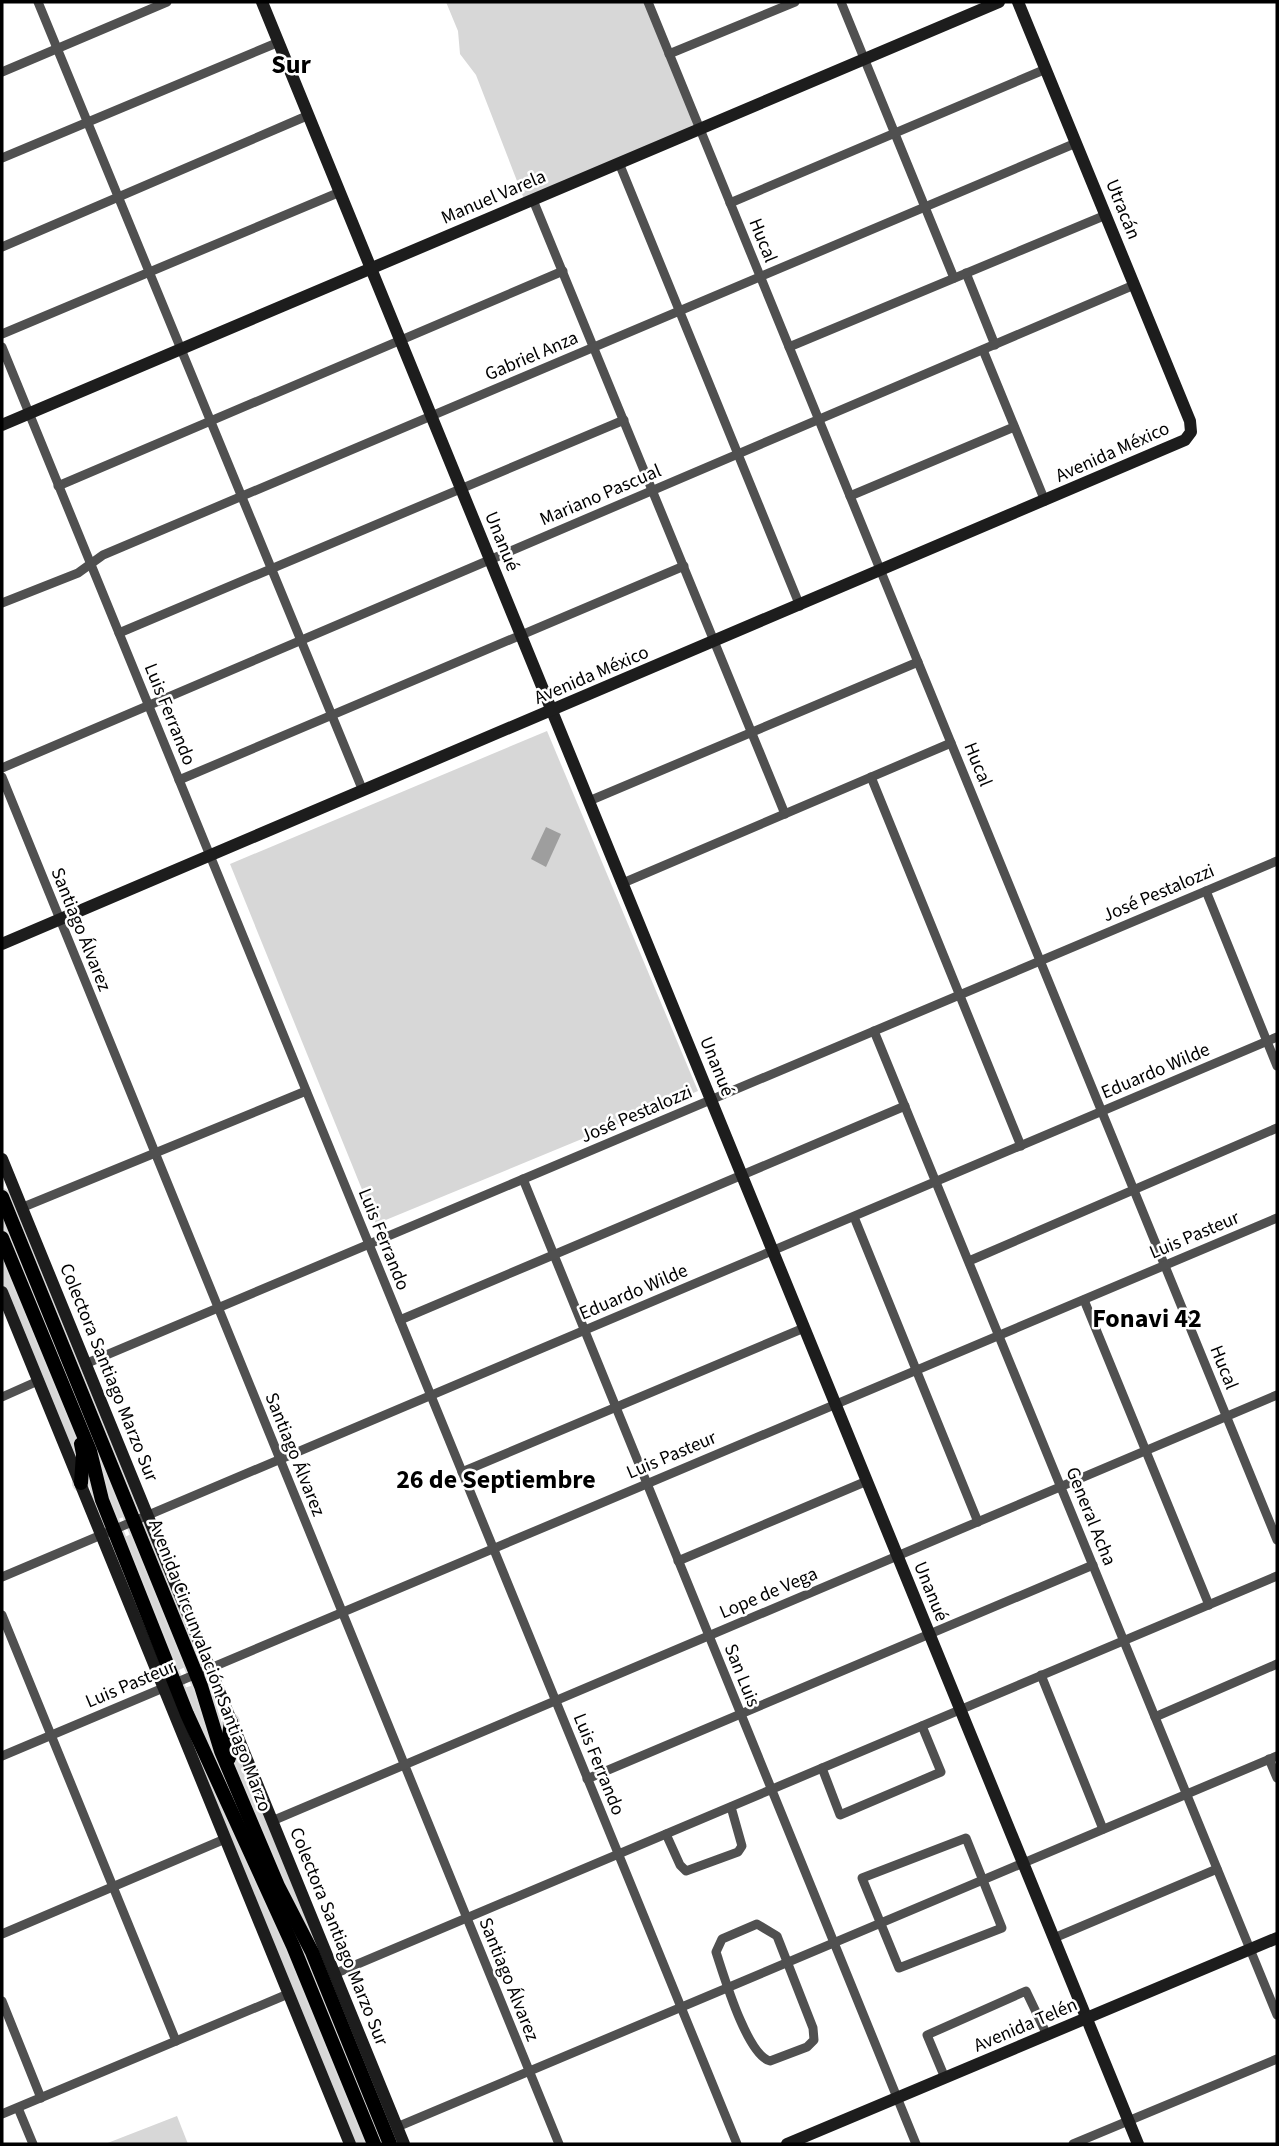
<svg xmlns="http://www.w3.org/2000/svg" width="1279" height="2146" viewBox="0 0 1279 2146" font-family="'Source Sans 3',sans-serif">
<rect width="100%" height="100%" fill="#fff"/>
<g fill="#d7d7d7">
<path d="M446,2H646L698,126L524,199L476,75L460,54L458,31Z"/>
<path d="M547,731L698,1091L376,1224L230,864Z"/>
<path d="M2,1210L126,1516L118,1519L114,1518L95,1452L2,1225Z"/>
<path d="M2,1249L52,1371L80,1449L77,1467L2,1283Z"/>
<path d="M133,1533L187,1666L177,1671L123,1538Z"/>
<path d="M194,1685L385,2144H379L193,1716L184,1688Z"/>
<path d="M181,1716L284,1939L369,2144H355Z"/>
<path d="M233,1738L400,2144L254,1818L231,1752Z"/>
<path d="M177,2116L188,2144H105Z"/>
</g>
<path fill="#9e9e9e" d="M546,827L561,834L546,867L531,859Z"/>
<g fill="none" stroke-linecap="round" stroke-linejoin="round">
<defs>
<g id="primary">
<path d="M2,1197L201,1686L221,1751L278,1886L312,1952L390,2144"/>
<path d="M2,1238L90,1451L102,1500L187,1714L293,1946L374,2144"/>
<path d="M81,1444L83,1454L81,1483"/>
<path d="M229,1758L227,1748L231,1722"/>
</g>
</defs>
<use href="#primary" stroke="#dbdbdb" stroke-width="18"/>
<g stroke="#505050" stroke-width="9">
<path d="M38,2L363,791"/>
<path d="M648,2L1277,1540"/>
<path d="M841,2L954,278"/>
<path d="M669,54L795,2"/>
<path d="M2,72L167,2"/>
<path d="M2,158L279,42"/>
<path d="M619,163L800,606"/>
<path d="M533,200L785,814"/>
<path d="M730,203L1046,69"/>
<path d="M2,247L309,115"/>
<path d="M966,273L995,345"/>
<path d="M2,334L340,192"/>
<path d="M2,347L737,2144"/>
<path d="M789,347L1106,215"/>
<path d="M983,350L1045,501"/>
<path d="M58,486L563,271"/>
<path d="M850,496L1014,427"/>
<path d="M2,603L78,573L103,555L1076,143"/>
<path d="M119,633L624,420"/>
<path d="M2,768L1134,285"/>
<path d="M2,777L559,2144"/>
<path d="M871,777L1021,1146"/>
<path d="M179,780L684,566"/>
<path d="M589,801L918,662"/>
<path d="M623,883L951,743"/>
<path d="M1206,891L1277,1066"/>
<path d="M874,1031L1277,2015"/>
<path d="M523,1179L916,2144"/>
<path d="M21,1208L306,1091"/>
<path d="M854,1217L978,1522"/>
<path d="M969,1261L1277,1128"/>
<path d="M1084,1300L1209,1605"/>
<path d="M400,1320L905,1106"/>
<path d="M85,1364L1277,861"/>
<path d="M2,1397L38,1381"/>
<path d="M462,1472L804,1328"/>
<path d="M678,1561L867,1481"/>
<path d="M2,1577L1277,1037"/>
<path d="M2,1615L176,2041"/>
<path d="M1041,1675L1103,1829"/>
<path d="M1155,1717L1277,1664"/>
<path d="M2,1756L1277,1218"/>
<path d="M1269,1759L1277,1778"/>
<path d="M822,1768L840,1815L941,1772L922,1726"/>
<path d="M587,1779L1093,1565"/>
<path d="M272,1821L1277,1395"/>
<path d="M666,1834L680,1865L686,1871L738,1852L742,1846L731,1807"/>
<path d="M966,1838L1002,1928L899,1968L862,1878Z"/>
<path d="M757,1924L777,1936L813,2028L814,2040L807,2047L770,2061C747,2055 724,1976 716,1952L722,1939Z"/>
<path d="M2,1934L225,1839"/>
<path d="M1054,1938L1217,1869"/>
<path d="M334,1974L1277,1576"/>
<path d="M2,2001L41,2098"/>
<path d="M945,2078L927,2035L1026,1991L1047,2035"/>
<path d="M18,2108L33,2144"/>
<path d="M2,2114L288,1994"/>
<path d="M397,2127L1277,1756"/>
<path d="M1073,2144L1277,2059"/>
</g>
<g stroke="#1d1d1d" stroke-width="12">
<path d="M262,2L1138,2144"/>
<path d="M2,425L999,2"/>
<path d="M2,944L1185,440L1191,432L1190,421L1018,2"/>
<path d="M2,1159L404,2144"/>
<path d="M2,1292L350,2144"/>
<path d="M787,2144L1277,1938"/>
</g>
<use href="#primary" stroke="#000" stroke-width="14"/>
</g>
<g text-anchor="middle" stroke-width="5" stroke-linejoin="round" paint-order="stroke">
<g font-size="19" fill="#000" stroke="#fff">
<text transform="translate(493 196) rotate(-23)" y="7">Manuel Varela</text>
<text transform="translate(1124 209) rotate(68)" y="7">Utracán</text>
<text transform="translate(764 240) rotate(68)" y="7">Hucal</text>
<text transform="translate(531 355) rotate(-23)" y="7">Gabriel Anza</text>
<text transform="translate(1112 451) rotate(-24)" y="7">Avenida México</text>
<text transform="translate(600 494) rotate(-23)" y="7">Mariano Pascual</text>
<text transform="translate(503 541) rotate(68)" y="7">Unanué</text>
<text transform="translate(591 674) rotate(-23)" y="7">Avenida México</text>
<text transform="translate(171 714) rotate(68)" y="7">Luis Ferrando</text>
<text transform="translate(979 764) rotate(68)" y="7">Hucal</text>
<text transform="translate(1158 892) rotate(-23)" y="7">José Pestalozzi</text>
<text transform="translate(82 929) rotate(68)" y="7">Santiago Álvarez</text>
<text transform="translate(718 1066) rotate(68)" y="7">Unanué</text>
<text transform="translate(1155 1070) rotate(-23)" y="7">Eduardo Wilde</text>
<text transform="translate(636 1113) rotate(-23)" y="7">José Pestalozzi</text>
<text transform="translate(1194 1234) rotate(-23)" y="7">Luis Pasteur</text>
<text transform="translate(385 1239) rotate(68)" y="7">Luis Ferrando</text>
<text transform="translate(633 1291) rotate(-23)" y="7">Eduardo Wilde</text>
<text transform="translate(1225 1367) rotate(68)" y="7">Hucal</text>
<text transform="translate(110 1372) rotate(68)" y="7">Colectora Santiago Marzo Sur</text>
<text transform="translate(296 1454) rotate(68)" y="7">Santiago Álvarez</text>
<text transform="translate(671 1454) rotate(-23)" y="7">Luis Pasteur</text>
<text transform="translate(1092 1516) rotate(68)" y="7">General Acha</text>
<text transform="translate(932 1591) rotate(68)" y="7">Unanué</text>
<text transform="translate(768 1592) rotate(-23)" y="7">Lope de Vega</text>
<text transform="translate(211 1665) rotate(69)" y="7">Avenida Circunvalación Santiago Marzo</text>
<text transform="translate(743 1675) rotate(68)" y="7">San Luis</text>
<text transform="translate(130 1683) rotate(-23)" y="7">Luis Pasteur</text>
<text transform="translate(600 1764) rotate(68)" y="7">Luis Ferrando</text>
<text transform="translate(340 1936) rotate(68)" y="7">Colectora Santiago Marzo Sur</text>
<text transform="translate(510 1979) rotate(68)" y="7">Santiago Álvarez</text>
<text transform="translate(1025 2024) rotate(-23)" y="7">Avenida Telén</text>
</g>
<g font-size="26" font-weight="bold" fill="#000" stroke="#fff">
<text x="291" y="73">Sur</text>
<text x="1147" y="1327">Fonavi 42</text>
<text x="496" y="1488">26 de Septiembre</text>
</g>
</g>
<rect width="1279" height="2146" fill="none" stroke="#000000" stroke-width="7"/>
</svg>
